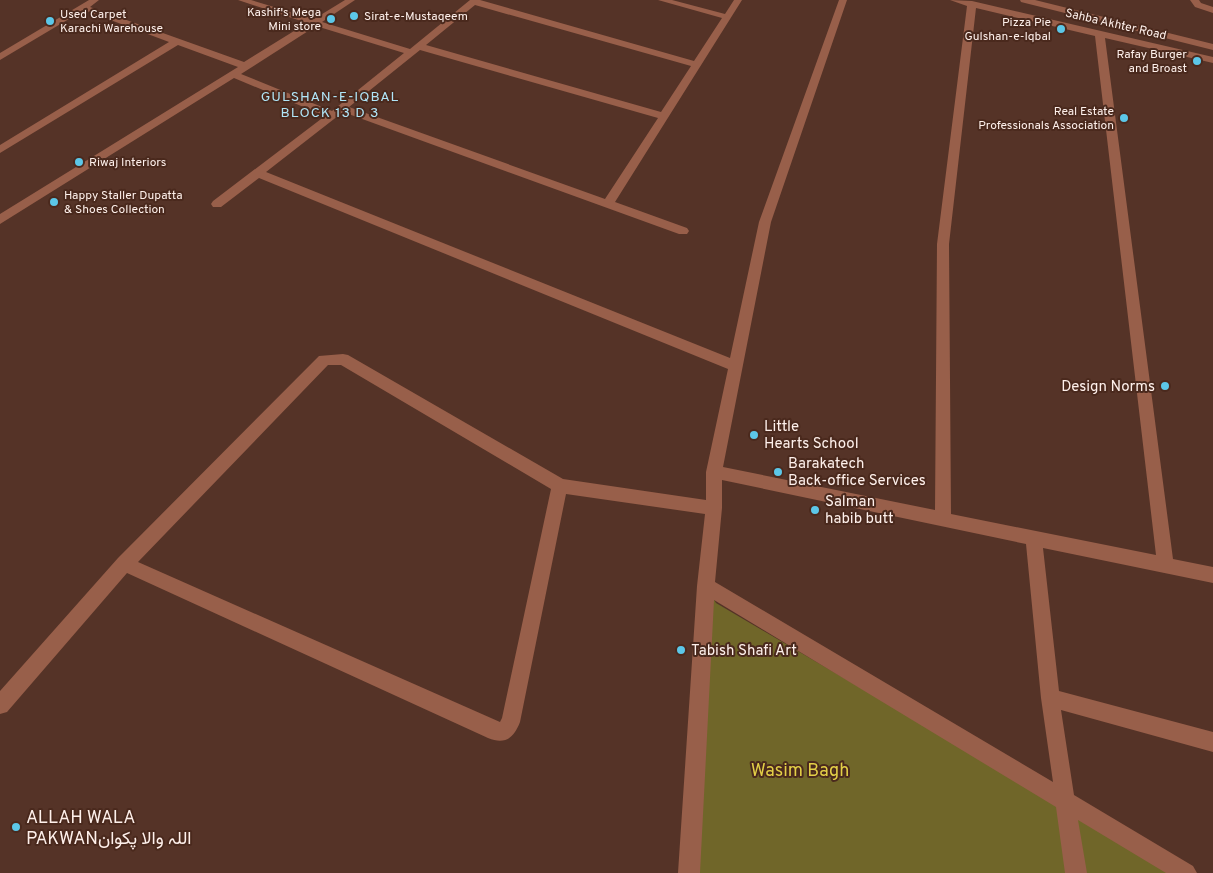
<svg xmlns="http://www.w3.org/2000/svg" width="1213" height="873" viewBox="0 0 1213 873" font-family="Overpass,Vazirmatn,sans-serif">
<rect width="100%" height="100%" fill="#553327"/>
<path fill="#706629" d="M706,586L716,603L1176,873H695Z"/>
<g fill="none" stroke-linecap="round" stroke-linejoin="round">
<g fill="#985f4a" fill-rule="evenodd">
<path d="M89,0H99L90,7L244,62L307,23L238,0H251L314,19L345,0H355L322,22L410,49L470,0H480L694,61L722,18L658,0H672L725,14L734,0H742L615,202L687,228L689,231L687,234H679L343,112L266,172L730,358L759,222L839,0H847L771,222L723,467L935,510L937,244L967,6L950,0L972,1L1213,57V63L1105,38L1173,559L1213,567V583L1043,548L1059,691L1213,732V752L1061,710L1074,795L1193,866L1197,873H1166L1078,820L1087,873H1065L1056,807L714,600L700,873H678L697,586L705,514L566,494L520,722C514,738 505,745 488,738L127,573L7,712L0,714V691L118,558L319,356L343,354L348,355L563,479L706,500V472L728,369L259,178L221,207H213L211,204L213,201L325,116L234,78L0,224V214L238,67L178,45L0,153V145L169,42L84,10L0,60V53ZM475,5L691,66L661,112L426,45ZM976,8L1095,36L1156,555L951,514L949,244ZM316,26L404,53L332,111L241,74ZM420,50L658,118L605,199L349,107ZM328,365H341L551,489L502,718L500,722L138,562ZM722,480L1026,544L1041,698L1053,782L715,582L722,508Z"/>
<path d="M1020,0H1035L1213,44V50L1021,2Z"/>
<path d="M1190,0H1199L1201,3L1213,7V13L1195,7Z"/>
</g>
</g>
<g fill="#5cc7e8" stroke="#4a291d" stroke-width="2">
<circle cx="354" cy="16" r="5"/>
<circle cx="331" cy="19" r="5"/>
<circle cx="50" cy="21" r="5"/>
<circle cx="1061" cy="29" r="5"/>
<circle cx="1197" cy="61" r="5"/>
<circle cx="1124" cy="118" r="5"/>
<circle cx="79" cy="162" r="5"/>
<circle cx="54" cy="202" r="5"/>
<circle cx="1165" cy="386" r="5"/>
<circle cx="754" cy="435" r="5"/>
<circle cx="778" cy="472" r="5"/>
<circle cx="815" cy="510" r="5"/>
<circle cx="681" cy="650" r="5"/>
<circle cx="16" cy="827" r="5"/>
</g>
<g text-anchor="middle" stroke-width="4" stroke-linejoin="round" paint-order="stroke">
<g font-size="12" fill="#fef0eb" stroke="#4a291d" text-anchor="end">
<text x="321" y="16">Kashif's Mega<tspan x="321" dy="14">Mini store</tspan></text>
<text x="60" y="18" text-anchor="start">Used Carpet<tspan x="60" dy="14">Karachi Warehouse</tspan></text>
<text x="364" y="20" text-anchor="start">Sirat-e-Mustaqeem</text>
<text x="1051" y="26">Pizza Pie<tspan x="1051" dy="14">Gulshan-e-Iqbal</tspan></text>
<text x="1187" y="58">Rafay Burger<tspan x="1187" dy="14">and Broast</tspan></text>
<text x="1114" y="115">Real Estate<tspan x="1114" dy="14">Professionals Association</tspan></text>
<text x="89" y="166" text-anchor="start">Riwaj Interiors</text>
<text x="64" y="199" text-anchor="start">Happy Staller Dupatta<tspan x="64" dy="14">&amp; Shoes Collection</tspan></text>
</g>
<g font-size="12" fill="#fef0eb" stroke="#4a291d">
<text transform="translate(1116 24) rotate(13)" y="4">Sahba Akhter Road</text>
</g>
<g font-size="14" letter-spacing="1" fill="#b0e5f7" stroke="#4a291d">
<text x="330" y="101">GULSHAN-E-IQBAL<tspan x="330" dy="16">BLOCK 13 D 3</tspan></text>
</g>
<g font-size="15" fill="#fef0eb" stroke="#4a291d" text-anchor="start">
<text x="1155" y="391" text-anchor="end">Design Norms</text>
<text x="764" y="431">Little<tspan x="764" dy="17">Hearts School</tspan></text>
<text x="788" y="468">Barakatech<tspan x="788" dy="17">Back-office Services</tspan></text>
<text x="825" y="506">Salman<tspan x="825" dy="17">habib butt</tspan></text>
<text x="691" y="655">Tabish Shafi Art</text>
</g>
<g font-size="18" fill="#e3cf47" stroke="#4a291d">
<text x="800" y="776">Wasim Bagh</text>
</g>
<g font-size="18" fill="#fef0eb" stroke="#4a291d" text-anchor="start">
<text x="26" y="823">ALLAH WALA<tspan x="26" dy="21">PAKWANاللہ والا پکوان</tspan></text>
</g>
</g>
</svg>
